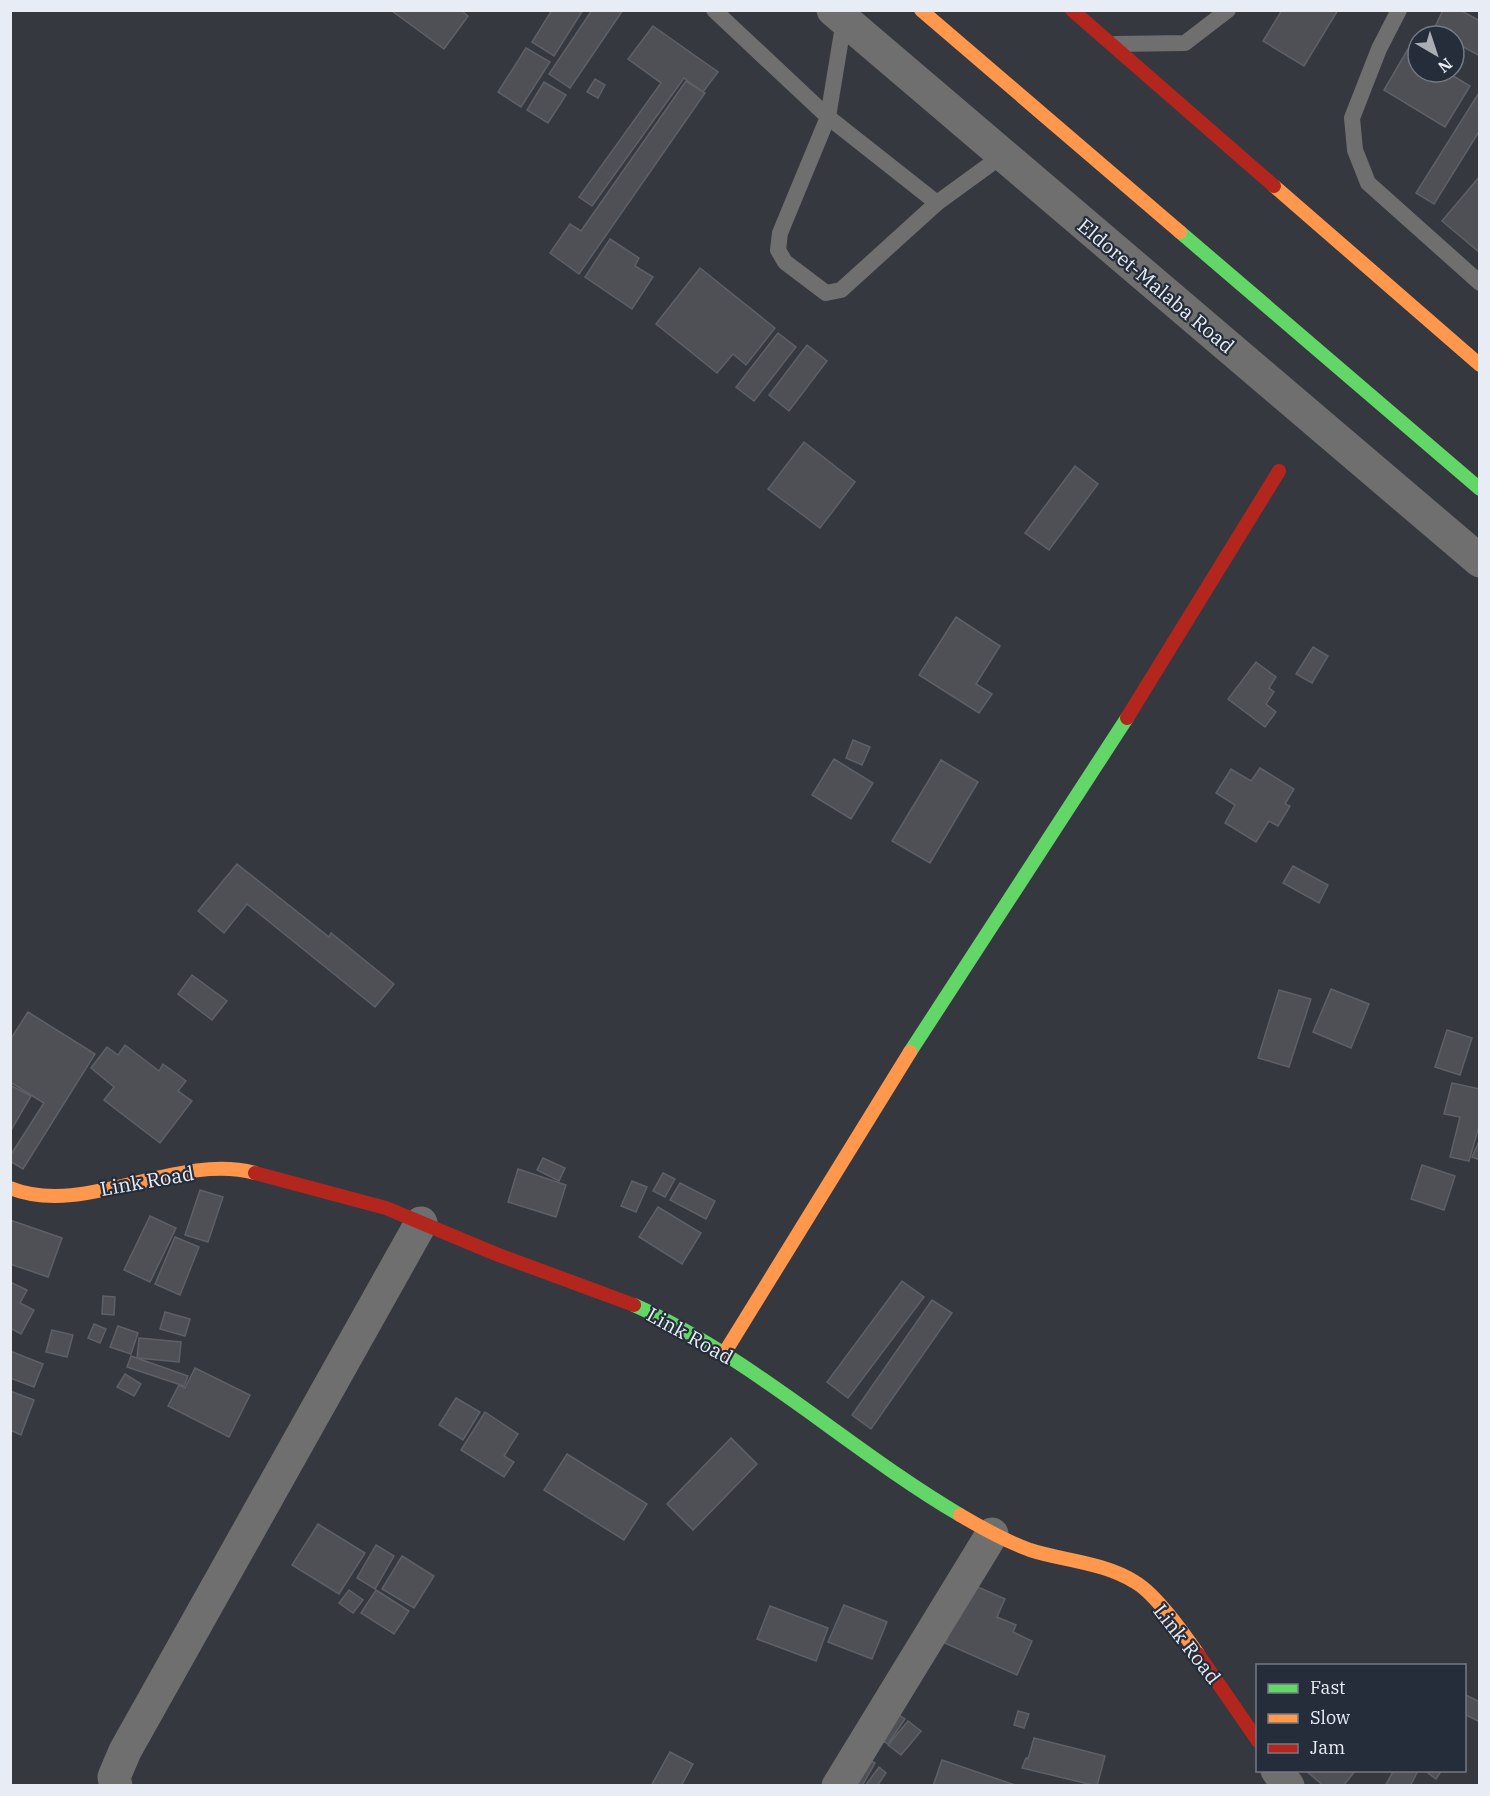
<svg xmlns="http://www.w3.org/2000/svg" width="1490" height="1796" viewBox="0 0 1490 1796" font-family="'IBM Plex Serif',serif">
<rect width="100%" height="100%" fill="#35383f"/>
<g fill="#4e5056" stroke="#5d6066" stroke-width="1.5">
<path d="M461,10L468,16L444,49L392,11Z"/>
<path d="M552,10H583L554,56L532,42Z"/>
<path d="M592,10H623L570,88L549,74Z"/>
<path d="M1282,10H1338L1304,66L1263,41Z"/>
<path d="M1443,10H1460L1480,21V56L1454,42V36H1443L1433,31Z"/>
<path d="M653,26L718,72L703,92L684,78L592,206L579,197L661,83L628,59Z"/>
<path d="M526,48L550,62L521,107L498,92Z"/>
<path d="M1408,49L1418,55V72H1447L1470,86L1445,127L1384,90Z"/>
<path d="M595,79L605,85L598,98L587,92Z"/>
<path d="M686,81L705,93L579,274L550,253L570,224L581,231Z"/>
<path d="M544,82L566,95L548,123L527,110Z"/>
<path d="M1480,91V130L1434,204L1416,193Z"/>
<path d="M1480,176V252H1479L1442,221Z"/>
<path d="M610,239L639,258L635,266L653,277L632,309L585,277Z"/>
<path d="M700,268L775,328L746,365L733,354L717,373L656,324Z"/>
<path d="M778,333L796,347L754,401L736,387Z"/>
<path d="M807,345L827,361L789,411L769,395Z"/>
<path d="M804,442L855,482L820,528L768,489Z"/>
<path d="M1075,466L1098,484L1049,550L1025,533Z"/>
<path d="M956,617L1000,646L976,684L992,694L979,713L919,675Z"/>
<path d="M1313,647L1328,656L1312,683L1296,674Z"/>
<path d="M1256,662L1276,677L1269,688L1274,692L1266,704L1276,712L1265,727L1228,699Z"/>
<path d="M853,740L870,747L862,765L846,758Z"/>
<path d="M834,759L873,783L851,819L812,795Z"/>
<path d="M941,760L978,782L930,863L892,841Z"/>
<path d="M1260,768L1294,789L1285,804L1290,806L1278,826L1269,821L1256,842L1225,823L1235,805L1216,793L1231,769L1251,781Z"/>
<path d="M237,864L329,937L331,933L394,984L375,1007L247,904L224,933L198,911Z"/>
<path d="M1293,866L1328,885L1319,903L1283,883Z"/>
<path d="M192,975L227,1001L212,1020L178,994Z"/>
<path d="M1331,989L1369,1004L1351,1048L1313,1032Z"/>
<path d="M1279,990L1311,999L1289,1067L1258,1058Z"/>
<path d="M28,1012L95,1054L23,1169L10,1161V1156L44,1103L10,1082V1040Z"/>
<path d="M1447,1030L1472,1038L1460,1075L1435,1067Z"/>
<path d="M125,1045L159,1071L163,1064L186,1081L178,1091L192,1101L160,1143L104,1100L114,1087L91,1068L107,1047L118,1055Z"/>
<path d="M1452,1083L1480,1089V1123L1469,1161L1450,1157L1460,1117L1444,1114Z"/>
<path d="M10,1085L31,1096L10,1132Z"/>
<path d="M1480,1139V1160L1472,1157Z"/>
<path d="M543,1158L565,1168L559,1181L537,1170Z"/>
<path d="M1422,1165L1455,1176L1444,1210L1411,1199Z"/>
<path d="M518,1169L566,1185L556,1217L508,1202Z"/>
<path d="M663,1173L675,1179L665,1197L653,1191Z"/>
<path d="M632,1181L647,1187L636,1212L621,1206Z"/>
<path d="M680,1183L715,1201L706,1219L670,1200Z"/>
<path d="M200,1190L223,1197L208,1242L185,1235Z"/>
<path d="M658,1207L701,1233L682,1264L639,1237Z"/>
<path d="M150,1216L176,1228L150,1282L124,1270Z"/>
<path d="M10,1220L62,1238L48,1277L10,1264Z"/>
<path d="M175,1237L199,1247L180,1295L155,1284Z"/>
<path d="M902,1281L924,1297L848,1398L827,1382Z"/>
<path d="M10,1282L27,1290L20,1303L34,1310L21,1334L10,1328Z"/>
<path d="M103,1296L115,1297L114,1315L102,1314Z"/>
<path d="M932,1300L952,1313L871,1429L852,1415Z"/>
<path d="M165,1312L190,1319L185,1336L160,1329Z"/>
<path d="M94,1324L106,1329L100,1343L88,1338Z"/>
<path d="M118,1326L138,1333L131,1354L110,1347Z"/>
<path d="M52,1330L73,1335L67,1357L46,1352Z"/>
<path d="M139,1338L181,1342L179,1362L137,1358Z"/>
<path d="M10,1351L43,1364L34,1387L10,1378Z"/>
<path d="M131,1356L188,1376L184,1386L127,1367Z"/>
<path d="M195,1368L250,1395L229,1437L168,1406L179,1385L185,1388Z"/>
<path d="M125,1374L141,1384L134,1396L117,1387Z"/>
<path d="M10,1391L34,1400L21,1435L10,1430Z"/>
<path d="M456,1398L480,1412L463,1440L439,1425Z"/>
<path d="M485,1412L518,1434L504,1456L514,1462L504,1477L461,1450Z"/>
<path d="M731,1438L757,1464L693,1530L667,1504Z"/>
<path d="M567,1454L647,1504L624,1540L544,1490Z"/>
<path d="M318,1524L365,1553L339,1594L292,1565Z"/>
<path d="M376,1545L394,1556L375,1589L357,1578Z"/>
<path d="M402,1556L434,1576L414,1608L382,1589Z"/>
<path d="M971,1584L1005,1599L997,1617L1016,1625L1013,1632L1032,1641L1017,1675L945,1643Z"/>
<path d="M349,1590L363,1600L353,1613L339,1603Z"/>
<path d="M376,1590L409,1611L394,1634L361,1613Z"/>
<path d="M844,1605L887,1622L872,1659L828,1642Z"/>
<path d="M770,1606L828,1628L816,1661L757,1639Z"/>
<path d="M1464,1694L1480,1702V1722L1464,1714Z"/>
<path d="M893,1711L905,1719L888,1744L875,1736Z"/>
<path d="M1018,1711L1029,1714L1024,1728L1014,1725Z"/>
<path d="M908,1721L921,1731L901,1755L888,1745Z"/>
<path d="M1034,1738L1105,1756L1097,1786L1022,1768L1026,1758L1028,1759Z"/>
<path d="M670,1752L693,1764L681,1786H651Z"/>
<path d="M861,1755L875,1763L862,1786H843Z"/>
<path d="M942,1760L1018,1786H933Z"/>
<path d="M879,1767L886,1773L877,1786H865Z"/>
<path d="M1305,1770H1356L1343,1786H1324Z"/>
<path d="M1394,1770H1417L1418,1771L1410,1786H1385Z"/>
<path d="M1424,1770H1442L1436,1779Z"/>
</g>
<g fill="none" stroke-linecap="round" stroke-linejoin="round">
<g stroke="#706f6f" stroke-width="16">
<path d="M714,10L828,117L937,203"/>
<path d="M1399,10L1379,49L1352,118L1355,150L1368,183L1480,283"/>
<path d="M844,20L828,117L780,233L778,250L785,262L826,293L841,290L937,203L1003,155"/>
<path d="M1115,44L1185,43L1228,10"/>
</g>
<g stroke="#706f6f" stroke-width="33">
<path d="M833,10L1480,561"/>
<path d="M1277,1770L1288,1786"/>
<path d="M116,1786L114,1777L125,1751L421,1223"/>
<path d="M838,1786L992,1534"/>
</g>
<g stroke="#63d668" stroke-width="14">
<path d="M1180,232L1480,489"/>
<path d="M910,1052L1127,718"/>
<path d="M634,1305C753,1358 848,1449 960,1515"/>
</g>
<g stroke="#ff974d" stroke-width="14">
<path d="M921,10L1180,232"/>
<path d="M1274,186L1480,365"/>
<path d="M10,1188C84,1218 177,1152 255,1173"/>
<path d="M725,1352L910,1052"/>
<path d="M960,1515C982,1528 1005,1541 1030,1550C1064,1561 1103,1562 1135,1582C1156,1594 1184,1634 1198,1654"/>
</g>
<g stroke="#b3261e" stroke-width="14">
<path d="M1072,10L1274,186"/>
<path d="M1127,718L1279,471"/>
<path d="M255,1173L386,1208L496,1254L634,1305"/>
<path d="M1198,1654L1258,1741"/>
</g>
</g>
<g text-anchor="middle" stroke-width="4.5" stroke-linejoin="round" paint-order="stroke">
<g font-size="20" fill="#e8edf5" stroke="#262d3a">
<text transform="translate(1156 286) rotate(40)" y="7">Eldoret-Malaba Road</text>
<text transform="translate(147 1181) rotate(-10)" y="7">Link Road</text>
<text transform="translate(690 1336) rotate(29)" y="7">Link Road</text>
<text transform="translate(1187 1644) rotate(52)" y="7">Link Road</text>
</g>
</g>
<rect width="1490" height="1796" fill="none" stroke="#e8edf5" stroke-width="24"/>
<rect x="1256" y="1664" width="210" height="108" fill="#262d3a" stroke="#747a85" stroke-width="1.5"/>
<rect x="1268" y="1684" width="30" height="9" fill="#63d668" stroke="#747a85" stroke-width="1.5"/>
<text x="1310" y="1694" font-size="18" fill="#e8edf5">Fast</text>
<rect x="1268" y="1714" width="30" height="9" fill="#ff974d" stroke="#747a85" stroke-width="1.5"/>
<text x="1310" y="1724" font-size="18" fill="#e8edf5">Slow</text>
<rect x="1268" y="1744" width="30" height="9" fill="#b3261e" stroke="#747a85" stroke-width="1.5"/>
<text x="1310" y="1754" font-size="18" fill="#e8edf5">Jam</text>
<g transform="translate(1436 54) rotate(141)"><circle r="28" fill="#262d3a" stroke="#747a85" stroke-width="1.5"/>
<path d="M0-4.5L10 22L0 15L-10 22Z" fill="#a9aeb5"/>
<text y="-9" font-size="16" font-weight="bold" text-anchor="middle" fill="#e8edf5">N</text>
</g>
</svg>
